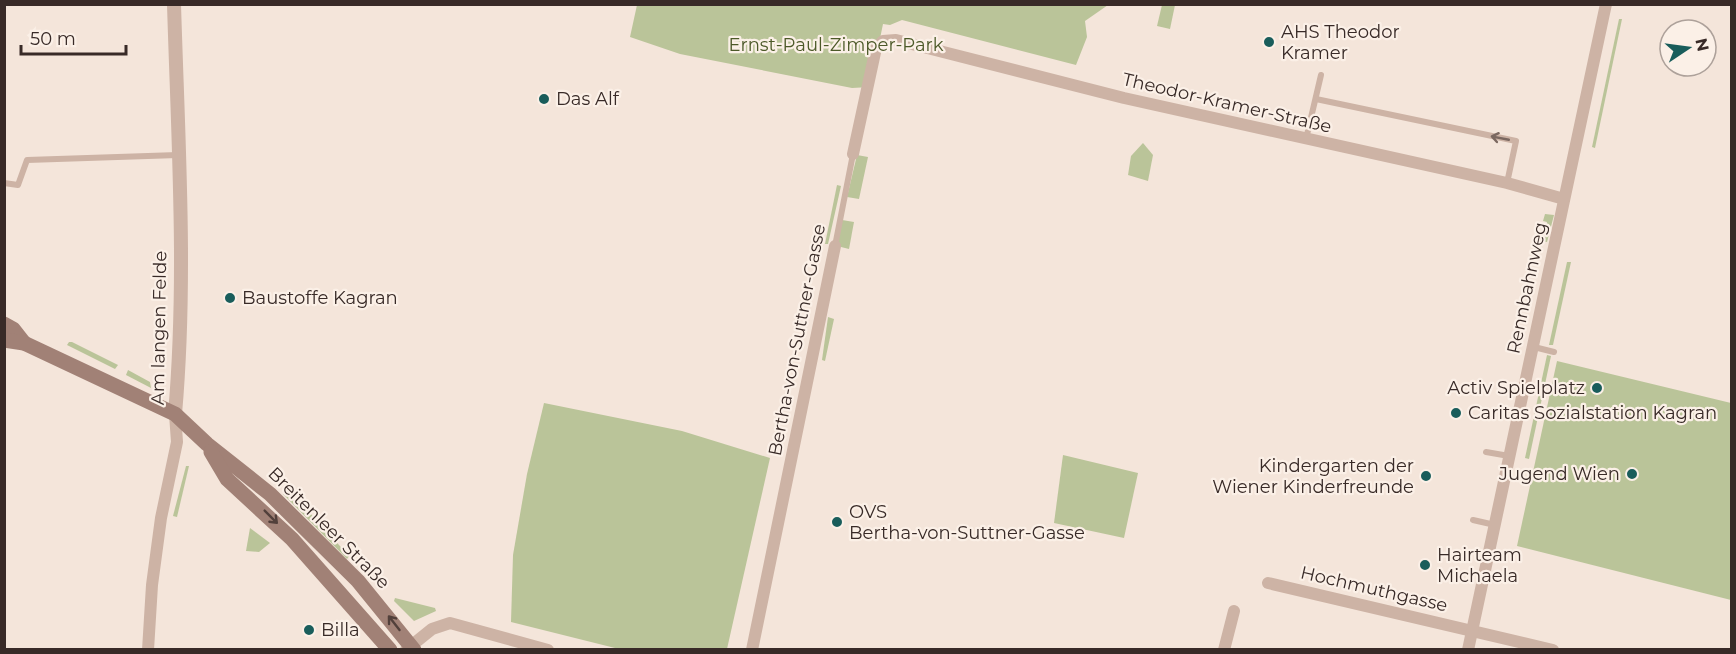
<svg xmlns="http://www.w3.org/2000/svg" width="1736" height="654" viewBox="0 0 1736 654" font-family="Montserrat,sans-serif">
<rect width="100%" height="100%" fill="#f4e5da"/>
<g fill="#bac499">
<path d="M637,5H1108L1085,21L1087,37L1076,65L902,20L890,25L883,24L870,87L852,88L680,54L630,37Z"/>
<path d="M1162,5H1175L1170,29L1157,26Z"/>
<path d="M1619,19H1622L1595,148L1592,147Z"/>
<path d="M1143,143L1153,155L1148,181L1128,175L1131,156Z"/>
<path d="M857,155L868,157L859,199L847,197Z"/>
<path d="M837,185L841,186L828,244H825Z"/>
<path d="M1545,214L1554,215L1547,242L1539,241L1540,234H1545L1547,222L1543,221Z"/>
<path d="M842,220L854,222L849,249L837,246Z"/>
<path d="M1567,262H1571L1553,345H1549Z"/>
<path d="M828,317L834,319L825,361L822,360Z"/>
<path d="M69,342H72L118,365L115,369L67,345Z"/>
<path d="M1547,355L1551,356L1529,459L1525,458Z"/>
<path d="M1557,361L1731,403V600L1517,546Z"/>
<path d="M128,370L150,382L151,388L126,375Z"/>
<path d="M544,403L682,431L770,458L727,649H619L511,622L513,555L527,474Z"/>
<path d="M1063,455L1138,473L1124,538L1054,523Z"/>
<path d="M186,466H189L177,517L173,516Z"/>
<path d="M290,491L349,556L347,559L283,494Z"/>
<path d="M250,528L270,543L259,552L246,551Z"/>
<path d="M395,598L435,608L436,611L414,621L394,601Z"/>
</g>
<g fill="none" stroke-linecap="round" stroke-linejoin="round">
<g stroke="#cdb3a5" stroke-width="6">
<path d="M1316,99L1516,141L1507,183"/>
<path d="M1306,139L1321,75"/>
<path d="M4,183L18,185L27,160L178,155"/>
<path d="M835,246L853,154"/>
<path d="M1534,347L1554,352"/>
<path d="M1486,452L1509,456"/>
<path d="M1473,520L1495,525"/>
</g>
<g stroke="#cdb3a5" stroke-width="12">
<path d="M853,154L876,48L883,41L896,40L1124,98L1507,183L1564,199"/>
<path d="M1268,583L1553,650"/>
<path d="M148,650L152,585L161,518L177,442L175,414"/>
<path d="M406,650L432,629L450,623L548,650"/>
<path d="M752,650L835,246"/>
<path d="M1224,650L1234,611"/>
<path d="M1468,650L1606,4"/>
</g>
<path stroke="#cdb3a5" stroke-width="14" d="M174,4C178,140 187,278 175,414"/>
<g stroke="#a18176" stroke-width="15">
<path d="M4,324L13,329L24,343"/>
<path d="M4,340L24,343L175,414L207,444L270,494L358,581L414,650"/>
<path d="M211,452L227,479L292,539L390,650"/>
</g>
</g>
<defs><path id="oneway-shaft" d="M-6 0H5M1.5-3L5.5 0L1.5 3" fill="none" stroke-width="1.6" stroke-linecap="round" stroke-linejoin="round" transform="scale(1.5)"/></defs>
<use stroke="#7b6860" href="#oneway-shaft" transform="translate(1500 138) rotate(-169)"/>
<g stroke="#52403b">
<use href="#oneway-shaft" transform="translate(271 517) rotate(45)"/>
<use href="#oneway-shaft" transform="translate(394 623) rotate(-128)"/>
</g>
<g fill="#195d5b" stroke="#fbf0e7" stroke-width="2">
<circle cx="1269" cy="42" r="6"/>
<circle cx="544" cy="99" r="6"/>
<circle cx="230" cy="298" r="6"/>
<circle cx="1597" cy="388" r="6"/>
<circle cx="1456" cy="413" r="6"/>
<circle cx="1632" cy="474" r="6"/>
<circle cx="1426" cy="476" r="6"/>
<circle cx="837" cy="522" r="6"/>
<circle cx="1425" cy="565" r="6"/>
<circle cx="309" cy="630" r="6"/>
</g>
<g text-anchor="middle" stroke-width="4.5" stroke-linejoin="round" paint-order="stroke">
<g font-size="18" fill="#382a27" stroke="#fbf0e7" text-anchor="start">
<text x="1281" y="38">AHS Theodor<tspan x="1281" dy="21">Kramer</tspan></text>
<text x="556" y="105">Das Alf</text>
<text x="242" y="304">Baustoffe Kagran</text>
<text x="1585" y="394" text-anchor="end">Activ Spielplatz</text>
<text x="1468" y="419">Caritas Sozialstation Kagran</text>
<text x="1414" y="472" text-anchor="end">Kindergarten der<tspan x="1414" dy="21">Wiener Kinderfreunde</tspan></text>
<text x="1620" y="480" text-anchor="end">Jugend Wien</text>
<text x="849" y="518">OVS<tspan x="849" dy="21">Bertha-von-Suttner-Gasse</tspan></text>
<text x="1437" y="561">Hairteam<tspan x="1437" dy="21">Michaela</tspan></text>
<text x="321" y="636">Billa</text>
</g>
<g font-size="18" fill="#4c5928" stroke="#fbf0e7">
<text x="836" y="51">Ernst-Paul-Zimper-Park</text>
</g>
<g font-size="18" fill="#382a27" stroke="#fbf0e7">
<text transform="translate(1227 103) rotate(13)" y="6">Theodor-Kramer-Straße</text>
<text transform="translate(1527 288) rotate(-78)" y="6">Rennbahnweg</text>
<text transform="translate(159 328) rotate(-89)" y="6">Am langen Felde</text>
<text transform="translate(797 340) rotate(-79)" y="6">Bertha-von-Suttner-Gasse</text>
<text transform="translate(329 528) rotate(45)" y="6">Breitenleer Straße</text>
<text transform="translate(1374 589) rotate(13)" y="6">Hochmuthgasse</text>
</g>
</g>
<rect width="1736" height="654" fill="none" stroke="#382a27" stroke-width="12"/>
<g transform="translate(1688 48) rotate(77)"><circle r="28" fill="#fbf0e7" stroke="#ada19a" stroke-width="1.5"/>
<path d="M0-4.5L10 22L0 15L-10 22Z" fill="#195d5b"/>
<text y="-9" font-size="16" font-weight="bold" text-anchor="middle" fill="#382a27">N</text>
</g>
<path d="M21 45v9h105v-9" fill="none" stroke="#382a27" stroke-width="3"/>
<text x="30" y="45" font-size="18" fill="#382a27" stroke="#fbf0e7" stroke-width="4.5" paint-order="stroke">50 m</text>
</svg>
